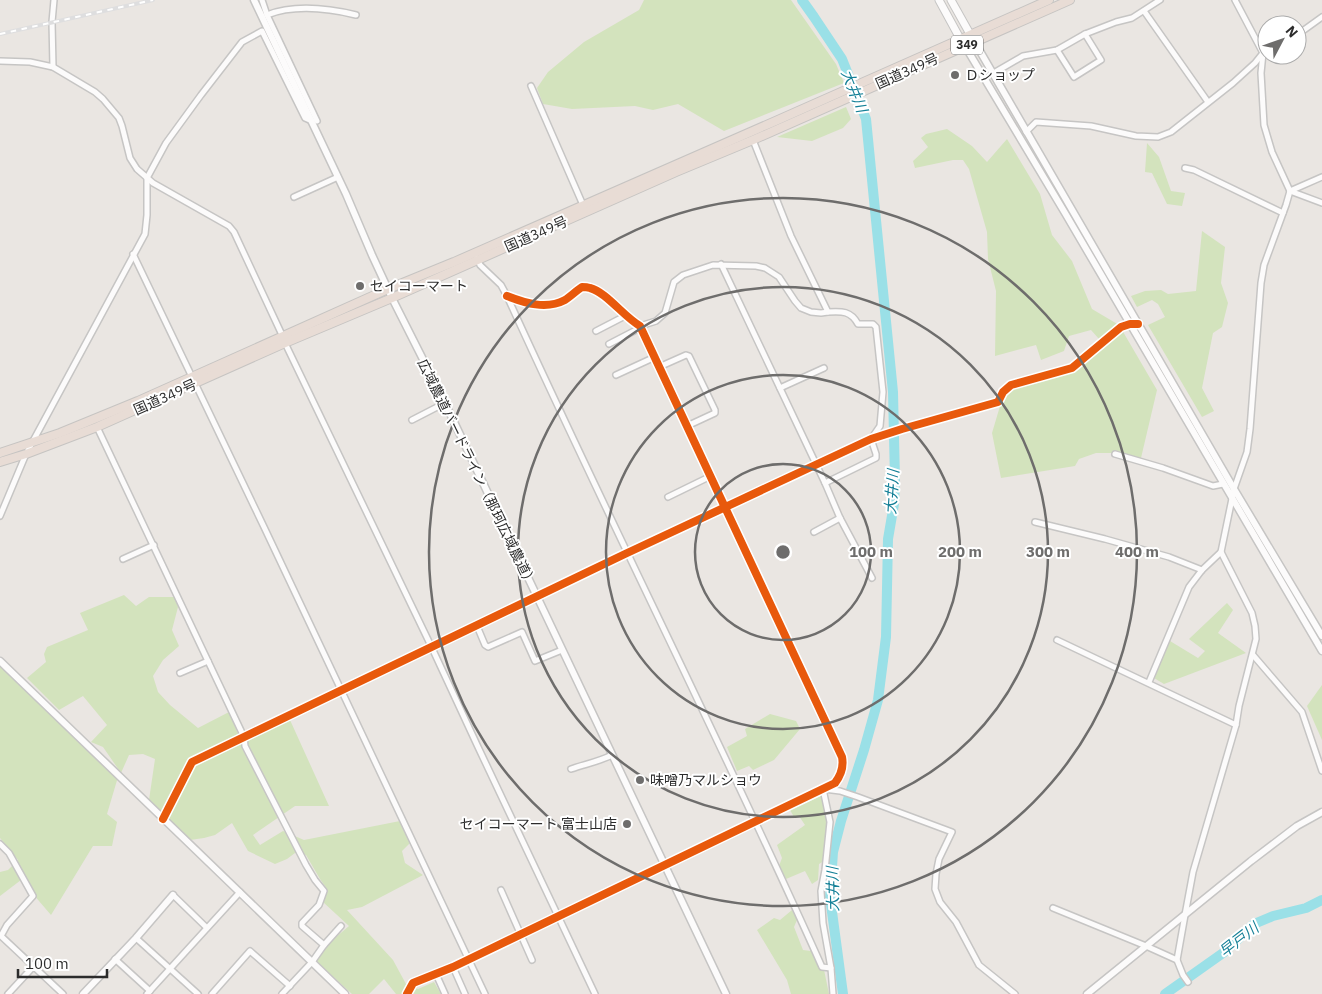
<svg xmlns="http://www.w3.org/2000/svg" width="1322" height="994" viewBox="0 0 1322 994" font-family="'IBM Plex Sans','Noto Sans JP',sans-serif">
<rect width="100%" height="100%" fill="#eae6e2"/>
<g fill="#d3e3bd">
<path d="M644,0H791L836,64L844,83L724,131L678,104L653,110L635,106L572,109L543,104L537,88L548,72L584,42L639,10Z"/>
<path d="M846,107L851,119L843,128L812,141L777,137Z"/>
<path d="M947,129L972,146L987,162L1007,139L1040,194L1052,235L1072,261L1092,309L1119,325L1099,339L1091,330L1069,336L1064,351L1041,360L1036,345L995,356L996,291L988,259L987,232L969,169L963,160H953L915,168L913,161L928,147L921,138L926,134Z"/>
<path d="M1147,143L1159,157L1171,191L1185,193L1182,206L1167,204L1152,173L1145,172Z"/>
<path d="M1202,231L1225,247L1221,283L1228,303L1222,327L1213,333L1202,388L1214,411L1202,417L1148,325L1165,317L1158,304L1152,300L1137,307L1131,296L1145,291L1161,290L1168,294L1196,291Z"/>
<path d="M1122,330L1157,390L1141,458L1114,453H1096L1079,459L1075,466L1001,478L992,433L1003,396L1012,389L1078,369Z"/>
<path d="M124,595L136,606L149,597H175L178,607L172,630L179,646L163,660L153,676L158,692L170,705L198,728L229,712L241,741L290,720L329,806H295L253,835L260,845L283,831L304,840L400,821L411,842L402,851L405,863L423,875L362,907L347,910L393,960L406,984L418,989L434,982L441,994H396L384,979L369,994H352L316,961L329,943L349,926L323,902L327,889L320,879L306,855L295,853L287,859L275,864L248,851L232,823L215,835L204,838L190,840L149,800L155,759L143,754L129,755L121,773L103,747L91,742L107,725L83,696L59,710L27,678L46,662L44,654L47,647L88,630L80,613Z"/>
<path d="M1227,603L1233,610L1218,633L1246,653L1164,684L1154,678L1170,641L1198,658L1205,651L1189,639Z"/>
<path d="M0,663L118,777L107,814L117,822L112,846H93L51,915L21,880L0,896V872L8,870L18,860L0,838Z"/>
<path d="M1322,685V740L1307,706Z"/>
<path d="M770,714L796,721L800,729L774,760L753,770L749,766L737,771L727,747L747,736L745,729Z"/>
<path d="M823,795L828,822L824,861L819,864L818,880L812,884L805,871L786,879L779,866L782,858L777,845L805,825L799,816L794,817L790,810Z"/>
<path d="M792,910L797,920L794,927L803,950L811,951L822,960L829,994H791L787,980L757,930L774,918L780,920Z"/>
</g>
<g fill="none" stroke-linecap="round" stroke-linejoin="round">
<g stroke="#9ae0e7" stroke-width="10">
<path d="M802,0L814,17L842,59L866,119L893,392L895,480L894,504L888,539L886,637L878,700L864,750L841,821L833,852L830,897L843,994"/>
<path d="M1165,994L1223,953L1254,924L1273,916L1306,908L1322,900"/>
</g>
<defs>
<g id="minor">
<path d="M262,0L267,15L317,121"/>
<path d="M1144,11L1208,102"/>
<path d="M267,15C295,4 327,8 356,15"/>
<path d="M1297,35L1322,17"/>
<path d="M1057,50L1074,77L1101,60L1085,34"/>
<path d="M0,61L30,62L53,67L95,92L103,99L119,118L122,126L130,158L137,169L153,183L229,226L234,232L283,337"/>
<path d="M53,67L52,22L54,0"/>
<path d="M992,74L1023,56L1057,50L1085,34L1116,22L1132,18L1160,0"/>
<path d="M531,86L583,205"/>
<path d="M1026,132L1036,122L1091,126L1136,136L1158,137L1171,132L1233,83L1255,63L1263,53L1267,51"/>
<path d="M1185,168L1194,170L1283,213"/>
<path d="M1290,191L1322,177"/>
<path d="M1290,191L1322,203"/>
<path d="M294,197L338,177"/>
<path d="M133,254L264,527L485,994"/>
<path d="M477,258L480,265L501,285L507,296C609,521 721,741 822,967L831,968"/>
<path d="M721,264L825,483L840,518L872,578"/>
<path d="M596,331L625,316"/>
<path d="M285,343L432,648L478,747L595,994"/>
<path d="M609,344L638,329L640,326L656,321L665,313L674,282L683,275L713,265L756,266L765,268L779,277L795,301L801,308L811,312L821,313L828,312L791,236L753,140"/>
<path d="M659,367L686,355L689,356L715,410V413L687,426"/>
<path d="M616,375L655,357"/>
<path d="M780,388L824,368"/>
<path d="M412,420L445,403"/>
<path d="M97,427L244,737L245,746L306,865L315,880L324,891L319,905L302,923V926L324,945"/>
<path d="M1115,454L1163,468L1213,486L1223,484"/>
<path d="M825,483L876,458V454L871,439L880,426L883,392L876,327L873,324H858C851,311 842,311 828,312"/>
<path d="M668,497L711,476"/>
<path d="M0,516L26,454L145,234L147,215V178L166,143L201,95L242,42L262,31L305,118L312,121"/>
<path d="M1035,522L1105,539L1169,557L1202,570"/>
<path d="M814,532L840,518"/>
<path d="M123,559L154,545"/>
<path d="M477,626L485,645L488,647L522,632L535,661L562,650"/>
<path d="M1057,640L1236,725"/>
<path d="M1253,655L1302,712L1322,771"/>
<path d="M180,673L208,661"/>
<path d="M1149,682L1189,587L1202,570L1221,552L1234,489L1247,452L1250,429L1261,283L1264,265L1286,205L1290,191L1272,152L1264,125L1261,73L1263,53L1235,0"/>
<path d="M571,769C585,764 598,762 612,755"/>
<path d="M823,789L830,822L825,870L821,891L823,923L831,968L833,994"/>
<path d="M824,789L840,791L858,797L952,832L939,859L936,874L935,889L940,902L956,922L979,965L1015,994"/>
<path d="M163,819L192,762L625,554L871,439L902,429L998,402L1003,392L1011,385L1072,368L1121,327L1130,324H1138"/>
<path d="M0,844L9,853L33,896L7,925L1,936L63,994"/>
<path d="M501,890L532,960"/>
<path d="M173,895L207,928"/>
<path d="M1053,908L1146,946L1177,960"/>
<path d="M136,938L198,994"/>
<path d="M115,959L150,991"/>
<path d="M453,967L465,994"/>
<path d="M436,974L445,994"/>
<path d="M1188,982L1183,975L1177,960L1185,915L1193,872L1236,725L1239,706L1256,639L1255,626L1252,613L1221,552"/>
<path d="M8,994L33,967"/>
<path d="M147,994L240,892"/>
<path d="M212,994L250,951L290,986"/>
<path d="M282,994L312,962L324,945L341,926"/>
<path d="M407,994L413,983L453,967L835,783C841,775 844,767 842,757L640,326C624,317 606,292 590,288C587,287 584,287 582,287C576,291 571,296 565,300C546,310 525,303 507,296"/>
</g>
<g id="tertiary">
<path d="M254,0L346,194L372,255L392,298L445,403L726,994"/>
<path d="M970,34L1234,489L1322,636"/>
<path d="M965,46L1065,213L1322,651"/>
<path d="M0,661L345,994"/>
<path d="M83,994L136,938L173,895"/>
<path d="M1087,994L1251,861L1297,826L1322,812"/>
</g>
<g id="secondary">
<path d="M939,0L963,44"/>
<path d="M951,0L970,34"/>
</g>
<g id="trunk">
<path d="M0,453L60,433L138,401L388,289L454,262L771,123L1049,0"/>
<path d="M0,462L26,454L97,427L285,343L392,298L676,172L753,140L1070,0"/>
</g>
</defs>
<use href="#minor" stroke="#c6c5c4" stroke-width="8"/>
<use href="#tertiary" stroke="#c6c5c4" stroke-width="9"/>
<use href="#secondary" stroke="#c6c5c4" stroke-width="9"/>
<use href="#trunk" stroke="#c6c4c2" stroke-width="10"/>
<use href="#minor" stroke="#fcfbfb" stroke-width="5"/>
<use href="#tertiary" stroke="#fcfbfb" stroke-width="6"/>
<use href="#secondary" stroke="#fcfbfb" stroke-width="7"/>
<use href="#trunk" stroke="#e8dcd5" stroke-width="8"/>
<defs>
<path id="rail" d="M0,34L153,0"/>
</defs>
<use href="#rail" stroke="#dededf" stroke-width="4"/>
<use href="#rail" stroke="#fff" stroke-width="2" stroke-dasharray="5.5" stroke-linecap="butt"/>
<defs>
<g id="cycleway">
<path d="M163,819L192,762L625,554L871,439L902,429L998,402L1003,392L1011,385L1072,368L1121,327L1130,324H1138"/>
<path d="M407,994L413,983L453,967L835,783C841,775 844,767 842,757L640,326C624,317 606,292 590,288C587,287 584,287 582,287C576,291 571,296 565,300C546,310 525,303 507,296"/>
</g>
</defs>
<use href="#cycleway" stroke="#fff" stroke-width="11"/>
<use href="#cycleway" stroke="#e8590c" stroke-width="8"/>
</g>
<g fill="none" stroke="#6e6d6c" stroke-width="2.5">
<circle cx="783" cy="552" r="88"/>
<circle cx="783" cy="552" r="177"/>
<circle cx="783" cy="552" r="265"/>
<circle cx="783" cy="552" r="354"/>
</g>
<g fill="#6e6d6c" stroke="#fff" stroke-width="2">
<circle cx="955" cy="75" r="5"/>
<circle cx="360" cy="286" r="5"/>
<circle cx="640" cy="780" r="5"/>
<circle cx="627" cy="824" r="5"/>
</g>
<g text-anchor="middle" stroke-width="4" stroke-linejoin="round" paint-order="stroke">
<rect fill="#fff" stroke="#6b6b6b" stroke-width="1" x="951" y="35.5" width="32" height="19" rx="4"/>
<g font-size="12" font-weight="bold" fill="#2c2c2c">
<text x="967" y="49">349</text>
</g>
<g font-size="14" fill="#2c2c2c" stroke="#fff">
<text transform="translate(907 71) rotate(-24)" y="5">国道349号</text>
<text transform="translate(536 234) rotate(-24)" y="5">国道349号</text>
<text transform="translate(165 397) rotate(-24)" y="5">国道349号</text>
<text transform="translate(477 473) rotate(64)" y="5">広域農道バードライン（那珂広域農道）</text>
</g>
<g font-size="14" fill="#2c2c2c" stroke="#fff" text-anchor="start">
<text x="965" y="80">Ｄショップ</text>
<text x="370" y="291">セイコーマート</text>
<text x="650" y="785">味噌乃マルショウ</text>
<text x="617" y="829" text-anchor="end">セイコーマート 富士山店</text>
</g>
<g font-size="15" font-style="italic" fill="#158097" stroke="#fff">
<text transform="translate(854 91) rotate(68)" y="5">大井川</text>
<text transform="translate(892 492) rotate(-86)" y="5">大井川</text>
<text transform="translate(833 889) rotate(-91)" y="5">大井川</text>
<text transform="translate(1239 940) rotate(-38)" y="5">早戸川</text>
</g>
</g>
<circle cx="783" cy="552" r="8" fill="#6e6d6c" stroke="#fff" stroke-width="2.5"/>
<g font-size="15" text-anchor="middle" font-weight="bold" fill="#6e6d6c" stroke="#fff" stroke-width="4" stroke-linejoin="round" paint-order="stroke">
<text x="871" y="557">100 m</text>
<text x="960" y="557">200 m</text>
<text x="1048" y="557">300 m</text>
<text x="1137" y="557">400 m</text>
</g>
<g transform="translate(1282 40) rotate(49)"><circle r="24" fill="#ffffff" stroke="#ababab"/>
<path d="M0-4L9 19L0 12L-9 19Z" fill="#6e6d6c"/>
<text y="-8" font-size="14" font-weight="bold" text-anchor="middle" fill="#2c2c2c">N</text>
</g>
<path d="M18 969v8h89v-8" fill="none" stroke="#2c2c2c" stroke-width="2.5"/>
<text x="25" y="969" font-size="15" fill="#2c2c2c" stroke="#ffffff" stroke-width="4" paint-order="stroke">100 m</text>
</svg>
